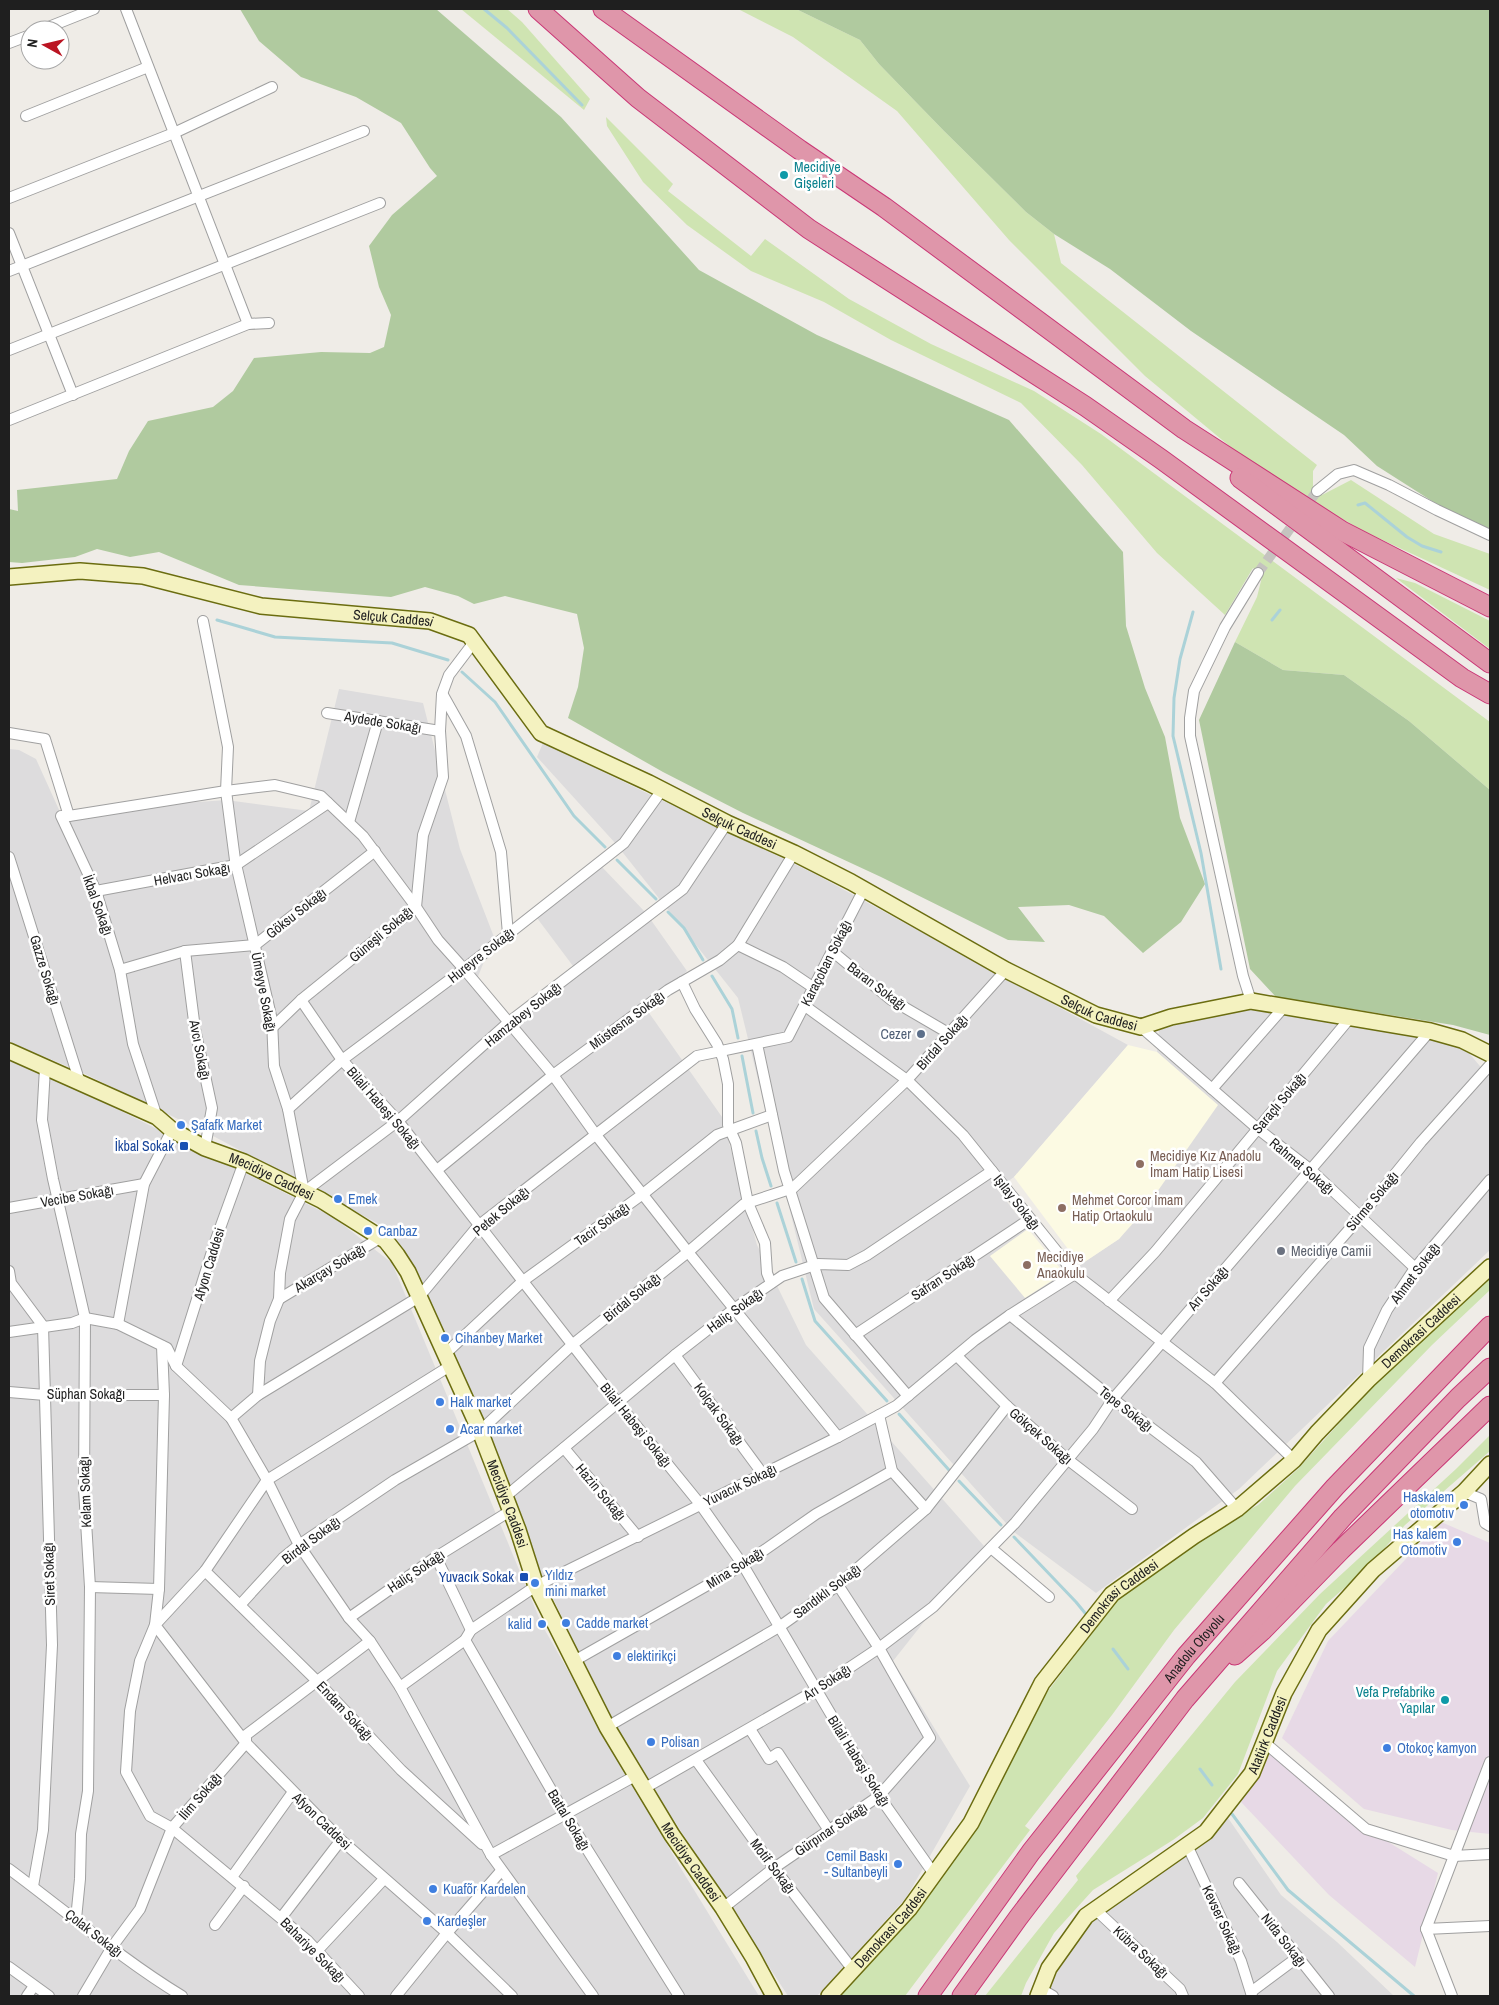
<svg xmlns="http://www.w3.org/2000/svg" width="1499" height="2005" viewBox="0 0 1499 2005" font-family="'Archivo Narrow',sans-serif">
<rect width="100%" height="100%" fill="#efece7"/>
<g fill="#dddcdd">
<path d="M339,689L423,703L460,849L494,937L477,979L509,1021L573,966L534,914L602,867L646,913L687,971L647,1010L722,1117L757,1245L806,1345L984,1546L893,1661L970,1786L906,1898L817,1996H788L616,1731L531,1552L419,1276L377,1223L215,1137L81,1072L9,1042V749L19,750L36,759L60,812L226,800L309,811Z"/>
<path d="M543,743L815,874L1128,1045L1014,1177L997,1189L1028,1229L990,1257L1064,1273L1080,1265L1119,1239L1217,1105L1157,1052L1159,1030L1254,1003L1463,1046L1490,1078V1250L1239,1489L1096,1593L1014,1532L814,1309L738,998L616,844L537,757Z"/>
<path d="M9,1059L115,1108L333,1217L392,1263L542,1625L680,1867L759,1996H9Z"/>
<path d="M1226,1815L1281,1895L1337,1942L1394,1996H1048L1053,1979L1092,1918L1208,1841Z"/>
</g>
<g fill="#e7d9e6">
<path d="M1441,1522L1490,1543V1834L1452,1830L1364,1809L1282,1738L1328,1641Z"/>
<path d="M1267,1751L1366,1828L1438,1873L1415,1967L1329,1895L1241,1802Z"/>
</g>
<g fill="#fcfae3">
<path d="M1128,1045L1157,1052L1218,1105L1143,1212L1119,1239L1080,1265L1014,1177Z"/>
<path d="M1028,1229L1064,1273L1025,1298L990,1256Z"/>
</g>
<g fill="#cfe4b2">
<path d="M461,9H507L522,22L590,99L584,110Z"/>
<path d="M738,9H796L860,40L879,64L944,131L1026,212L1054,234L1061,263L1317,465L1313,471V487L1322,495L1351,480L1434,534L1490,554V590L1365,532L1262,473L1145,376L1009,240L897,111L793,37Z"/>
<path d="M606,117L673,184L668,191L751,256L765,239L849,299L931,344L1034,391L1101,434L1490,722V790L1409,721L1344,675L1283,670L1235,642L1257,597L1262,577L1253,568L1225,615L1157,553L1082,465L1021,403L891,340L824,302L751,271L687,225L643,182L607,126Z"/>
<path d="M1396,578L1415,583L1490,621V649Z"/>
<path d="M1490,1268V1290L1432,1345L1295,1486L1174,1630L1112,1715L1025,1826L1030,1830L905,1996H841L923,1903L977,1827L1039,1703L1118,1599L1208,1533L1258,1505L1298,1469L1387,1370Z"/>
<path d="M1490,1435V1451L1405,1525L1366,1569L1326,1604L1277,1671L1238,1774L1203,1818L1173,1840L1093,1890L1054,1933L1026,1983L1021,1996H985L1078,1880L1076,1876L1235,1682L1320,1594L1456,1469Z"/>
</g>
<g fill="#b0ca9f">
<path d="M240,9H436L561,117L699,270L817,335L1009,420L1123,552L1126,626L1145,688L1165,737L1180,818L1205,884L1181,922L1143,953L1104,916L1069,905L1018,907L1045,942L1008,940L881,877L743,813L663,772L568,718L578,687L584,648L577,614L505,596L474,604L458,596L425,587L391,597L239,585L159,552L130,557L97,549L75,557L22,563L9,562V509L18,511L17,490L117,479L129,451L148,421L213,407L233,391L254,358L321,352L370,353L384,347L391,315L379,287L369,246L392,215L437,176L430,168L401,123L356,97L301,77L259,41Z"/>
<path d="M796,9H1490V530L1457,517L1377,466L1344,435L1191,331L1110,269L1054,234L1026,212L944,131L879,64L860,40Z"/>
<path d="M1235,642L1283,670L1344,675L1409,721L1490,790V1035L1453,1025L1276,997L1250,969L1199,720Z"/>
</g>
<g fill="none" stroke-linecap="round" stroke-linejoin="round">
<g stroke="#abd2d8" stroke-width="3">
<path d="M484,9L507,28L582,105"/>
<path d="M1358,505L1365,503L1407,537L1422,546L1441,552"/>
<path d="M1193,612L1180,659L1174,698L1173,736L1201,853L1221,969"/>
<path d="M217,620L275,637L392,643L448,660"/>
<path d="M1272,620L1280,610"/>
<path d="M462,672L495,702L574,816L605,847"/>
<path d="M617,860L656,899"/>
<path d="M668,912L684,928L703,960"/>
<path d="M712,976L732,1009L738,1038"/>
<path d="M742,1056L753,1113"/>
<path d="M756,1131L762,1158L771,1186"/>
<path d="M777,1203L796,1262"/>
<path d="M802,1279L815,1321L887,1401"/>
<path d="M899,1414L949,1470"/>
<path d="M959,1481L1001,1525"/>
<path d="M1014,1537L1076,1602L1085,1613"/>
<path d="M1113,1649L1128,1669"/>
<path d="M1200,1769L1212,1785"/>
<path d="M1232,1814L1288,1890L1414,1996"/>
</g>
<path stroke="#c5c3bf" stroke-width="10" stroke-dasharray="10 5" stroke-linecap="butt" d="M1258,573L1317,491"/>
<defs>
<g id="street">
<path d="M126,9L248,324"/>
<path d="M41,30L94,9"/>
<path d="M9,43L30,35"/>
<path d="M26,116L148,67"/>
<path d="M9,198L174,133L272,87"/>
<path d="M9,233L73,395"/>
<path d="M9,271L364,131"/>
<path d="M9,350L380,203"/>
<path d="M9,420L248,324L269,323"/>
<path d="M1317,491L1338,474L1354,470L1389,485L1437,510L1490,535"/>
<path d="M203,621L228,747L226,791L235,860L272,1020L274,1066L288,1109L304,1192"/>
<path d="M443,695L466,736L501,852L508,934"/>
<path d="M327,713L440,731"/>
<path d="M9,733L45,739L69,816H61L96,891L120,970L133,1044L157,1117"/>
<path d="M69,816L226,791L275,785L321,796L363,836L416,907L438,940L464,969L553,1075L596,1135L688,1252L838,1437"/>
<path d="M349,822L378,721"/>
<path d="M9,857L80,1083"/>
<path d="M96,891L236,865L328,803"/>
<path d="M738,945L783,967L814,988"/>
<path d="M185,951L195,1029L212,1108L205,1148"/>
<path d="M832,951L890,999L950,1034"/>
<path d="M120,970L185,951L255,945L375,851"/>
<path d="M682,982L695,1009L717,1044L723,1059L728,1084V1125L736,1143L748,1203L765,1243L767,1273L771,1283"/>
<path d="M301,1000L342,1060L398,1121L617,1402L700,1504L743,1565L879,1796L934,1874"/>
<path d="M1251,1001L1243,976L1190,736V718L1194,691L1225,627L1258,573"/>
<path d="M805,1006L907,1080L963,1135L1075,1274L1215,1383L1294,1460"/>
<path d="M273,1027L301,1000L416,907L423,835L443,777L440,731L442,694L449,675L474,642"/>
<path d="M1141,1027L1258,1129L1311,1170L1415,1268"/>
<path d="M757,1044L784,1171L824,1298L908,1396"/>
<path d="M45,1068L42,1120L53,1179L85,1318L84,1489L90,1587L88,1791L81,1834L80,1879L76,1919"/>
<path d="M1212,1089L1284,1007"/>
<path d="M288,1109L342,1060L464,969L624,843L662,790"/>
<path d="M437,1170L553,1075L668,990L720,960L738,945L794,853"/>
<path d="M9,1208L144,1184"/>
<path d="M9,1271L11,1283L43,1326L52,1645L43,1830L33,1886"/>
<path d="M279,1299L380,1238"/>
<path d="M1109,1301L1155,1252L1350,1018"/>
<path d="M1010,1315L1113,1399L1196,1462L1237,1509"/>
<path d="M118,1324L144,1184L172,1130"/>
<path d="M9,1332L72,1323L85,1318L118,1324L167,1348L176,1366L231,1418L267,1480L299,1545L349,1618L370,1641L400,1687L491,1855L593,1996"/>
<path d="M855,1335L1030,1219"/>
<path d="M162,1346L164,1395L159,1589L155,1625L140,1661L130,1711L126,1772L150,1816L172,1828L307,1940L359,1996"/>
<path d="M445,1354L523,1281L643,1194L717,1135L772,1115"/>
<path d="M675,1355L762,1473"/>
<path d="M957,1356L1007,1406L1067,1459L1132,1509"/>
<path d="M176,1366L215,1242L244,1162"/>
<path d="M450,1366L267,1480L205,1571L155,1625L246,1743L341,1840L447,1933L512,1996"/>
<path d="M1368,1380L1369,1348L1387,1310L1415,1268L1490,1180"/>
<path d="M1215,1383L1361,1216L1421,1142L1490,1065"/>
<path d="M9,1392L45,1395H164"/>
<path d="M258,1395L260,1361L270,1321L279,1299L280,1273L290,1219L304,1192L398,1121L509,1022L683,889L727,823"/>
<path d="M879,1415L892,1471L926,1509"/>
<path d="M231,1418L258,1395L419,1297L478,1226L697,1056L788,1037L864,889"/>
<path d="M564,1448L638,1537"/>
<path d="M1464,1492L1481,1499L1485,1523L1490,1526"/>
<path d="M505,1497L675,1355L734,1309L782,1276L818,1264L848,1265L867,1255L992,1171"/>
<path d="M991,1548L1049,1597"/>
<path d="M436,1557L471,1630"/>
<path d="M205,1571L318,1682L401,1770L482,1844"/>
<path d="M90,1587L159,1589"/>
<path d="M240,1605L283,1558L299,1545L395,1480L480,1431L572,1345L688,1252L744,1204L793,1188L907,1080L1006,970"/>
<path d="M349,1618L436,1557L510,1511"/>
<path d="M465,1640L565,1814L679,1996"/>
<path d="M574,1661L743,1565L816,1514L892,1471"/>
<path d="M400,1687L465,1640L471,1630L536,1586L838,1437L896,1406L975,1340L1010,1315L1075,1274"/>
<path d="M607,1727L779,1627L838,1585L926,1509L1007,1406"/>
<path d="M750,1729L769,1759L778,1753L828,1829"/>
<path d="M1264,1742L1366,1829L1454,1856L1426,1929L1490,1926"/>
<path d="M696,1760L774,1868L853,1970"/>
<path d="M1490,1762L1454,1856L1490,1854"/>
<path d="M645,1788L816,1690L879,1648L933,1607L1015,1523L1093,1429L1113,1399L1430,1031"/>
<path d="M1187,1845L1241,1961L1252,1996"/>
<path d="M491,1855L635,1776"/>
<path d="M9,1869C66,1911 121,1959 182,1996"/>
<path d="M232,1877L293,1792"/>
<path d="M1239,1883L1329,1996"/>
<path d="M723,1908L774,1868L879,1796L930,1738L879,1648L838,1585"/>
<path d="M1096,1910L1180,1989L1183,1996"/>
<path d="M281,1918L341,1840"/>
<path d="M215,1925L244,1886"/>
<path d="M1426,1929L1452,1996"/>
<path d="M317,1951L384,1879"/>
<path d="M9,1967L49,1996"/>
<path d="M1041,1989L1053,1996"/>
<path d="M1251,1992L1298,1957"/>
<path d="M27,1996L34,1986"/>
<path d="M83,1996L112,1947L140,1909L172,1828L246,1743V1735L370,1641"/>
<path d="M396,1996L447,1933L501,1871"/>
</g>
<g id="secondary">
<path id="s1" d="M9,577L80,571L143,576L261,606L430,621L469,635L541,733L649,783L727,823L794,853L851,882L1006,970L1096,1015L1141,1027L1171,1017L1251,1001L1430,1031L1462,1040L1490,1054"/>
<path id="s2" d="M9,1051L157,1117L172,1130L205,1148L244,1162L321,1200L386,1241L397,1255L408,1272L480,1431L518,1530L536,1586L607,1727L672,1835L723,1908L753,1957L774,1996"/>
<path id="s3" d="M829,1996L909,1909L971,1823L1042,1683L1112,1594L1194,1536L1237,1509L1294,1460L1317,1433L1368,1380L1490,1267"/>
<path id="s4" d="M1038,1996L1049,1968L1086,1916L1206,1832L1252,1773L1284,1693L1319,1630L1373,1570L1464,1492L1490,1464"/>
</g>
<g id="highway">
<path d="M538,9L638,98L809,229L1085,406L1161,459L1462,678L1490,694"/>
<path d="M603,9L800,150L884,207L1184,429L1342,531L1490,607"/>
<path d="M1240,478L1490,663"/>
<path d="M1235,1655L1262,1631L1341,1550L1490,1406"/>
<path id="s5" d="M928,1996L1031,1852L1186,1656L1335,1487L1490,1326"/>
<path d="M962,1996L1018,1918L1185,1699L1343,1517L1458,1398L1490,1368"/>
</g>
</defs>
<use href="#street" stroke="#a0a0a0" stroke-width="12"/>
<use href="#secondary" stroke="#6b6d10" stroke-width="18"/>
<use href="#highway" stroke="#ca3776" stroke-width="21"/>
<use href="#street" stroke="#fff" stroke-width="10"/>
<use href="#secondary" stroke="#f4f2c0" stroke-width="15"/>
<use href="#highway" stroke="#df96aa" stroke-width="19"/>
</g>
<g fill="#0f9aa8" stroke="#fff" stroke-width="2">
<circle cx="784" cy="175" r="5"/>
<circle cx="1445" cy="1700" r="5"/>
</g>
<circle fill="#5c6f8a" stroke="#fff" stroke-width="2" cx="921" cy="1034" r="5"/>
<g fill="#3f7fe0" stroke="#fff" stroke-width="2">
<circle cx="181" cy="1125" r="5"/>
<circle cx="338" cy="1199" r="5"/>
<circle cx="368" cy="1231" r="5"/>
<circle cx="445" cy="1338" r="5"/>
<circle cx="440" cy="1402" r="5"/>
<circle cx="450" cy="1429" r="5"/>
<circle cx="1464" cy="1505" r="5"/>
<circle cx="1457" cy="1542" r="5"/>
<circle cx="535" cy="1583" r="5"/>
<circle cx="566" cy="1623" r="5"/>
<circle cx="542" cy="1624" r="5"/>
<circle cx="617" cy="1656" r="5"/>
<circle cx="651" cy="1742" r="5"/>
<circle cx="1387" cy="1748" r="5"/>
<circle cx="898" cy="1864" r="5"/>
<circle cx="433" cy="1889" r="5"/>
<circle cx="427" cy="1921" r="5"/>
</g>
<g fill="#1a4fb4" stroke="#fff" stroke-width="2">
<rect x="179" y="1141" width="10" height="10" rx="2.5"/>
<rect x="519" y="1572" width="10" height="10" rx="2.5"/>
</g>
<g fill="#8d6e63" stroke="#fff" stroke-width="2">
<circle cx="1140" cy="1164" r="5"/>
<circle cx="1062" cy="1208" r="5"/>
<circle cx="1027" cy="1265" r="5"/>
</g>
<circle fill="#6b7280" stroke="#fff" stroke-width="2" cx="1281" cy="1251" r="5"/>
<g text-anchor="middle" stroke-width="5" stroke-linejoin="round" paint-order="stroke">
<g font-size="14" fill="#0d838f" stroke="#fff" text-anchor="start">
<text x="794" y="172">Mecidiye<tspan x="794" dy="16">Gişeleri</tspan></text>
<text x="1435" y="1697" text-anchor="end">Vefa Prefabrike<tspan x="1435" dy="16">Yapılar</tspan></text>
</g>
<g font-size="14" fill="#1f1f1f" stroke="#fff">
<text dy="5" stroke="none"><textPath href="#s1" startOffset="389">Selçuk Caddesi</textPath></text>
<text transform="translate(383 722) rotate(9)" y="5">Aydede Sokağı</text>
<text dy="5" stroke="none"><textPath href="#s1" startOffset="809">Selçuk Caddesi</textPath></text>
<text transform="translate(192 874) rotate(-10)" y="5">Helvacı Sokağı</text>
<text transform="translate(98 905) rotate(70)" y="5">İkbal Sokağı</text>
<text transform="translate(296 913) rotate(-38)" y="5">Göksu Sokağı</text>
<text transform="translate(381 934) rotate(-40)" y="5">Güneşli Sokağı</text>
<text transform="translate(481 955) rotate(-38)" y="5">Hureyre Sokağı</text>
<text transform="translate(826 963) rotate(-63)" y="5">Karaçoban Sokağı</text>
<text transform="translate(45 970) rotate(73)" y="5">Gazze Sokağı</text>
<text transform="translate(877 986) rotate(37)" y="5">Baran Sokağı</text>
<text transform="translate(264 992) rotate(79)" y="5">Ümeyye Sokağı</text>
<text dy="5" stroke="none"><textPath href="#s1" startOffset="1214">Selçuk Caddesi</textPath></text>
<text transform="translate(523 1014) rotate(-39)" y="5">Hamzabey Sokağı</text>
<text transform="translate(627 1020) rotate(-36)" y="5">Müstesna Sokağı</text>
<text transform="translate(942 1042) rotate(-48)" y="5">Birdal Sokağı</text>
<text transform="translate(200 1050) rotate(79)" y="5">Avcı Sokağı</text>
<text transform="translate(1279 1103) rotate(-50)" y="5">Saraçlı Sokağı</text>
<text transform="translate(384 1108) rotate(49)" y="5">Bilali Habeşi Sokağı</text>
<text transform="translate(1302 1166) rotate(40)" y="5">Rahmet Sokağı</text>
<text dy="5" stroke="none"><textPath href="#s2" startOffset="292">Mecidiye Caddesi</textPath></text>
<text transform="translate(77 1196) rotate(-10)" y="5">Vecibe Sokağı</text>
<text transform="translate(1372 1201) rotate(-50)" y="5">Sürme Sokağı</text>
<text transform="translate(1017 1202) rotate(52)" y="5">Işılay Sokağı</text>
<text transform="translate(501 1211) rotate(-40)" y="5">Petek Sokağı</text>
<text transform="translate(602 1224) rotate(-36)" y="5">Tacir Sokağı</text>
<text transform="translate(209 1264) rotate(-73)" y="5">Afyon Caddesi</text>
<text transform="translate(330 1268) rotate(-31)" y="5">Akarçay Sokağı</text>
<text transform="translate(1415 1273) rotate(-53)" y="5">Ahmet Sokağı</text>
<text transform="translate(943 1277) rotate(-33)" y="5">Safran Sokağı</text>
<text transform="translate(1208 1288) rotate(-49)" y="5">Arı Sokağı</text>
<text transform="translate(632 1297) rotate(-39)" y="5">Birdal Sokağı</text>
<text transform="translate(735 1310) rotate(-36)" y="5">Haliç Sokağı</text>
<text dy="5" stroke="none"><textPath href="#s3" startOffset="902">Demokrasi Caddesi</textPath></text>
<text x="86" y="1399">Süphan Sokağı</text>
<text transform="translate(1126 1409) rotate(38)" y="5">Tepe Sokağı</text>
<text transform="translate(719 1414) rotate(54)" y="5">Kolçak Sokağı</text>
<text transform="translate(636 1425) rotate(51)" y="5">Bilali Habeşi Sokağı</text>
<text transform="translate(1041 1436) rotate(41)" y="5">Gökçek Sokağı</text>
<text transform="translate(740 1485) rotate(-26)" y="5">Yuvacık Sokağı</text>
<text transform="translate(85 1492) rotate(-92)" y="5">Kelam Sokağı</text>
<text transform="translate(601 1492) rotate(50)" y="5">Hazin Sokağı</text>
<text dy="5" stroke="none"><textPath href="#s2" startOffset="714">Mecidiye Caddesi</textPath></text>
<text transform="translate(311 1540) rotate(-37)" y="5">Birdal Sokağı</text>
<text transform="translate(735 1568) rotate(-32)" y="5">Mina Sokağı</text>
<text transform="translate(416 1571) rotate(-34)" y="5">Haliç Sokağı</text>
<text transform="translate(49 1574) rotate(-92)" y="5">Siret Sokağı</text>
<text transform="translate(827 1591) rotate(-37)" y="5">Sandıklı Sokağı</text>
<text dy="5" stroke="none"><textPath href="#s3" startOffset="498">Demokrasi Caddesi</textPath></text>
<text dy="5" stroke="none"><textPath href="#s5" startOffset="438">Anadolu Otoyolu</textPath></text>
<text transform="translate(827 1682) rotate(-33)" y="5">Arı Sokağı</text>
<text transform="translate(345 1711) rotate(47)" y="5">Endam Sokağı</text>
<text dy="5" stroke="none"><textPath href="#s4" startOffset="356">Atatürk Caddesi</textPath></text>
<text transform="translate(859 1761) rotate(58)" y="5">Bilali Habeşi Sokağı</text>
<text transform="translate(200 1796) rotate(-49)" y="5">İlim Sokağı</text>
<text transform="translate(569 1820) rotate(59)" y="5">Battal Sokağı</text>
<text transform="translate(322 1821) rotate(44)" y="5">Afyon Caddesi</text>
<text transform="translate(831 1829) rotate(-34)" y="5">Gürpınar Sokağı</text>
<text dy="5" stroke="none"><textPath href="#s2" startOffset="1118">Mecidiye Caddesi</textPath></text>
<text transform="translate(773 1866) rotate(53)" y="5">Motif Sokağı</text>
<text transform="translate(1222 1920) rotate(65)" y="5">Kevser Sokağı</text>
<text dy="5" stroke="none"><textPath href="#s3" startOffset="92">Demokrasi Caddesi</textPath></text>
<text transform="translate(94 1933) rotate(38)" y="5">Çolak Sokağı</text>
<text transform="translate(1284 1940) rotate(52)" y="5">Nida Sokağı</text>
<text transform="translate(313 1950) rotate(45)" y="5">Bahariye Sokağı</text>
<text transform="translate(1141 1952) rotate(43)" y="5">Kübra Sokağı</text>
</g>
<g font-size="14" fill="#4e5e75" stroke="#fff" text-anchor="end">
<text x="911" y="1039">Cezer</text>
</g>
<g font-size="14" fill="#366cbe" stroke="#fff" text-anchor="start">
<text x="191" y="1130">Şafafk Market</text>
<text x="348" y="1204">Emek</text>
<text x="378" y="1236">Canbaz</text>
<text x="455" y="1343">Cihanbey Market</text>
<text x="450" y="1407">Halk market</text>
<text x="460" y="1434">Acar market</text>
<text x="1454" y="1502" text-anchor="end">Haskalem<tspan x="1454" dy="16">otomotıv</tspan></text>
<text x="1447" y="1539" text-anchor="end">Has kalem<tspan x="1447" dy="16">Otomotiv</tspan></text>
<text x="545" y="1580">Yıldız<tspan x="545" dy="16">mini market</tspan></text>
<text x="576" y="1628">Cadde market</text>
<text x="532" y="1629" text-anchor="end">kalid</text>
<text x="627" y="1661">elektirikçi</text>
<text x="661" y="1747">Polisan</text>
<text x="1397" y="1753">Otokoç kamyon</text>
<text x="888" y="1861" text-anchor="end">Cemil Baskı<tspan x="888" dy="16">- Sultanbeyli</tspan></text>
<text x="443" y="1894">Kuafõr Kardelen</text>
<text x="437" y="1926">Kardeşler</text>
</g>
<g font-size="14" fill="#164399" stroke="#fff" text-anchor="end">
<text x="174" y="1151">İkbal Sokak</text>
<text x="514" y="1582">Yuvacık Sokak</text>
</g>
<g font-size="14" fill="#785e54" stroke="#fff" text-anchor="start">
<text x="1150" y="1161">Mecidiye Kız Anadolu<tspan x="1150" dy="16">İmam Hatip Lisesi</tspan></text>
<text x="1072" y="1205">Mehmet Corcor İmam<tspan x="1072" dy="16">Hatip Ortaokulu</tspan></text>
<text x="1037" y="1262">Mecidiye<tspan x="1037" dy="16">Anaokulu</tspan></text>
</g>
<g font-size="14" fill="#5b616d" stroke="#fff" text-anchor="start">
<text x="1291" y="1256">Mecidiye Camii</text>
</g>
</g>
<rect width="1499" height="2005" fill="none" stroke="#1f1f1f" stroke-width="20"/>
<g transform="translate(45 45) rotate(278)"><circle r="24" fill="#ffffff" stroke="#a5a5a5"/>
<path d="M0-4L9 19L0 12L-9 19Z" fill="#bb1422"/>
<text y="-8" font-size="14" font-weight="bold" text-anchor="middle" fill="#1f1f1f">N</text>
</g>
</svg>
